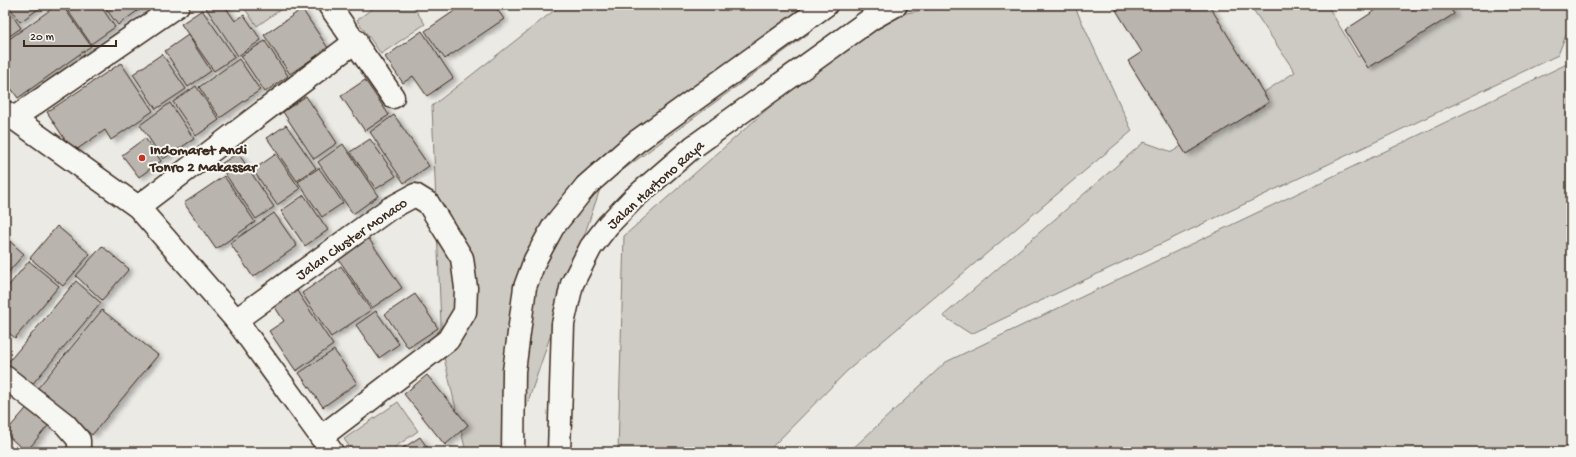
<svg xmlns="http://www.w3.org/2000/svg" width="1576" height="457" viewBox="0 0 1576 457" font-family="'Gochi Hand',sans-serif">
<defs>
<filter id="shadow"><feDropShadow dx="4.5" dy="2.5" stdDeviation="2" flood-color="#0004"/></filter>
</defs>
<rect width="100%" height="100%" fill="#ebeae5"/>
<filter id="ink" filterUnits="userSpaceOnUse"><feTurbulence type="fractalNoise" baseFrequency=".025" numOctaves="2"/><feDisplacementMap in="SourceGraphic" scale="8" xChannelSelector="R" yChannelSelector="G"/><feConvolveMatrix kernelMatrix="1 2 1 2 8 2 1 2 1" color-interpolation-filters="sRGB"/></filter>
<g filter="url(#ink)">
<g fill="#cdcac4" stroke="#847a71">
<path d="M242,5H287L257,26Z"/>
<path d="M377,5H412L425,24L381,54L357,20Z"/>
<path d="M561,5H836L808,34L601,186L511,452H466L442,349L432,106Z"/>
<path d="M951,5H1074L1132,131L847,371L767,452H618L624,236L868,20Z"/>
<path d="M1250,5H1327L1358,57L1429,5H1571V22L1558,55L971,334L943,316L1144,142L1172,152L1295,72Z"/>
<path d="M1571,62V452H849L946,362Z"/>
<path d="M398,402L418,431L388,452H353L344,439Z"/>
</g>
<g fill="#bab4ae" stroke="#3b2a1e" filter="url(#shadow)">
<path d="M5,5L21,28L5,39Z"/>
<path d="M8,5H44L20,22Z"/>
<path d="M57,5H62L91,46L18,98L5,80V42Z"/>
<path d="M64,5H100L115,27L91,44Z"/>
<path d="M103,5H132L137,11L118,25Z"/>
<path d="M134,5H146L138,11Z"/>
<path d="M204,5H224L235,21L244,15L261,40L238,56Z"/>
<path d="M463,5H494L504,19L445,59L425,31Z"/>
<path d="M1124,5H1209L1269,102L1186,154L1128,61L1142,52L1116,10Z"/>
<path d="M1373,5H1448L1454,14L1368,68L1345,30L1376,10Z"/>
<path d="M302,9L328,48L290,74L264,35Z"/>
<path d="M202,10L235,57L214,71L181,24Z"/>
<path d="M422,31L453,78L427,96L413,76L403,83L385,57Z"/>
<path d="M188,35L211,71L188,87L165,51Z"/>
<path d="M265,41L288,76L265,92L241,56Z"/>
<path d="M162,54L186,89L156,109L133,74Z"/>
<path d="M239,59L260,90L220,118L199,87Z"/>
<path d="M121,63L153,111L111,140L105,130L73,152L47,112Z"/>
<path d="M365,80L389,115L365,131L341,96Z"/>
<path d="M196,86L219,120L196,136L173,102Z"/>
<path d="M306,96L337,143L314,159L283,112Z"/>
<path d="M170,103L194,139L163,159L140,125Z"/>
<path d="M394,115L429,166L404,183L370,132Z"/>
<path d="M286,125L316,168L297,181L267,138Z"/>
<path d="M145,138L161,161L139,177L122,155Z"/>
<path d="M370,139L396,176L376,189L350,152Z"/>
<path d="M343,144L378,196L353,214L318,162Z"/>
<path d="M238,153L274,207L256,219L219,165Z"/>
<path d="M276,154L300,189L277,205L253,170Z"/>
<path d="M319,168L343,203L322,217L298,182Z"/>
<path d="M224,176L255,222L216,249L184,203Z"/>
<path d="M304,195L328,230L305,246L281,211Z"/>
<path d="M274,213L297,246L253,277L230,243Z"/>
<path d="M57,226L90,254L63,286L30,258Z"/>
<path d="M367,236L402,288L372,308L337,257Z"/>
<path d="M5,237L24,254L5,276Z"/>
<path d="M102,246L129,269L102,300L76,276Z"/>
<path d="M29,261L59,286L15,338L5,330V290Z"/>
<path d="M341,266L371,310L331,337L302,293Z"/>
<path d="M76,281L101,303L29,388L5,366Z"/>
<path d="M293,285L333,345L296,371L269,331L284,321L271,301Z"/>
<path d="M415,294L438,328L408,348L385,314Z"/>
<path d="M102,310L158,355L92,435L37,389Z"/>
<path d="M376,311L399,344L379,358L356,325Z"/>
<path d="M334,350L357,383L323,407L299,373Z"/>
<path d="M427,375L468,425L445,445L404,394Z"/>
<path d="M30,404L51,422L26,452L5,433Z"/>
<path d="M420,437L430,452H397Z"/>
</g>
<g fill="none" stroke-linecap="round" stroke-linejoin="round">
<defs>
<g id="minor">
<path d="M329,5L393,97"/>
<path d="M5,112L138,207L236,320L332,452"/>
<path d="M14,118L178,5"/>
<path d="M138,207L356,41"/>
<path d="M236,320L389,209L415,195L428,203L462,258L466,288L465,312L448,340L321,437"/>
<path d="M5,377L65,424L79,440V452"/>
</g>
<g id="tertiary">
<path d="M513,452L514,371L525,287L535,260L553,227L586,186L636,142L826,5"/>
<path d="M559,452L563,324L572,284L591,247L608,225L634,198L693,147L871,19L896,5"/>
</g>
</defs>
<use href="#minor" stroke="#3b2a1e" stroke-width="25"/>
<use href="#tertiary" stroke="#3b2a1e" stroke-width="25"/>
<use href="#minor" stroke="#f6f6f2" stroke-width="22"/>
<use href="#tertiary" stroke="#f6f6f2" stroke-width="22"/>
</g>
</g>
<circle fill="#c8321e" stroke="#f6f6f2" stroke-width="1.5" cx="142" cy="158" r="4"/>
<g text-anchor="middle" stroke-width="4" stroke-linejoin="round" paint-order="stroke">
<g font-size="15" font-weight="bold" fill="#3b2a1e" stroke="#f6f6f2" text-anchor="start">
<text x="150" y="154">Indomaret Andi<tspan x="150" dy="17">Tonro 2 Makassar</tspan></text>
</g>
<g font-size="15" fill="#3b2a1e" stroke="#f6f6f2">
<text transform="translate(655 184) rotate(-42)" y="5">Jalan Hartono Raya</text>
<text transform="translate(351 238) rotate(-35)" y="5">Jalan Cluster Monaco</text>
</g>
</g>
<rect width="1576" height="457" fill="none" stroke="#f6f6f2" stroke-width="20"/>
<rect x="10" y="10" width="1556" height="437" fill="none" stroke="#3b2a1e" stroke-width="1.5" filter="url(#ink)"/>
<path d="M24 40v6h92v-6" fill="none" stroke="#3b2a1e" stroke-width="2"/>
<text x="30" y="40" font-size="12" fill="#3b2a1e" stroke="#f6f6f2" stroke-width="3" paint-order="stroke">20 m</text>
</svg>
